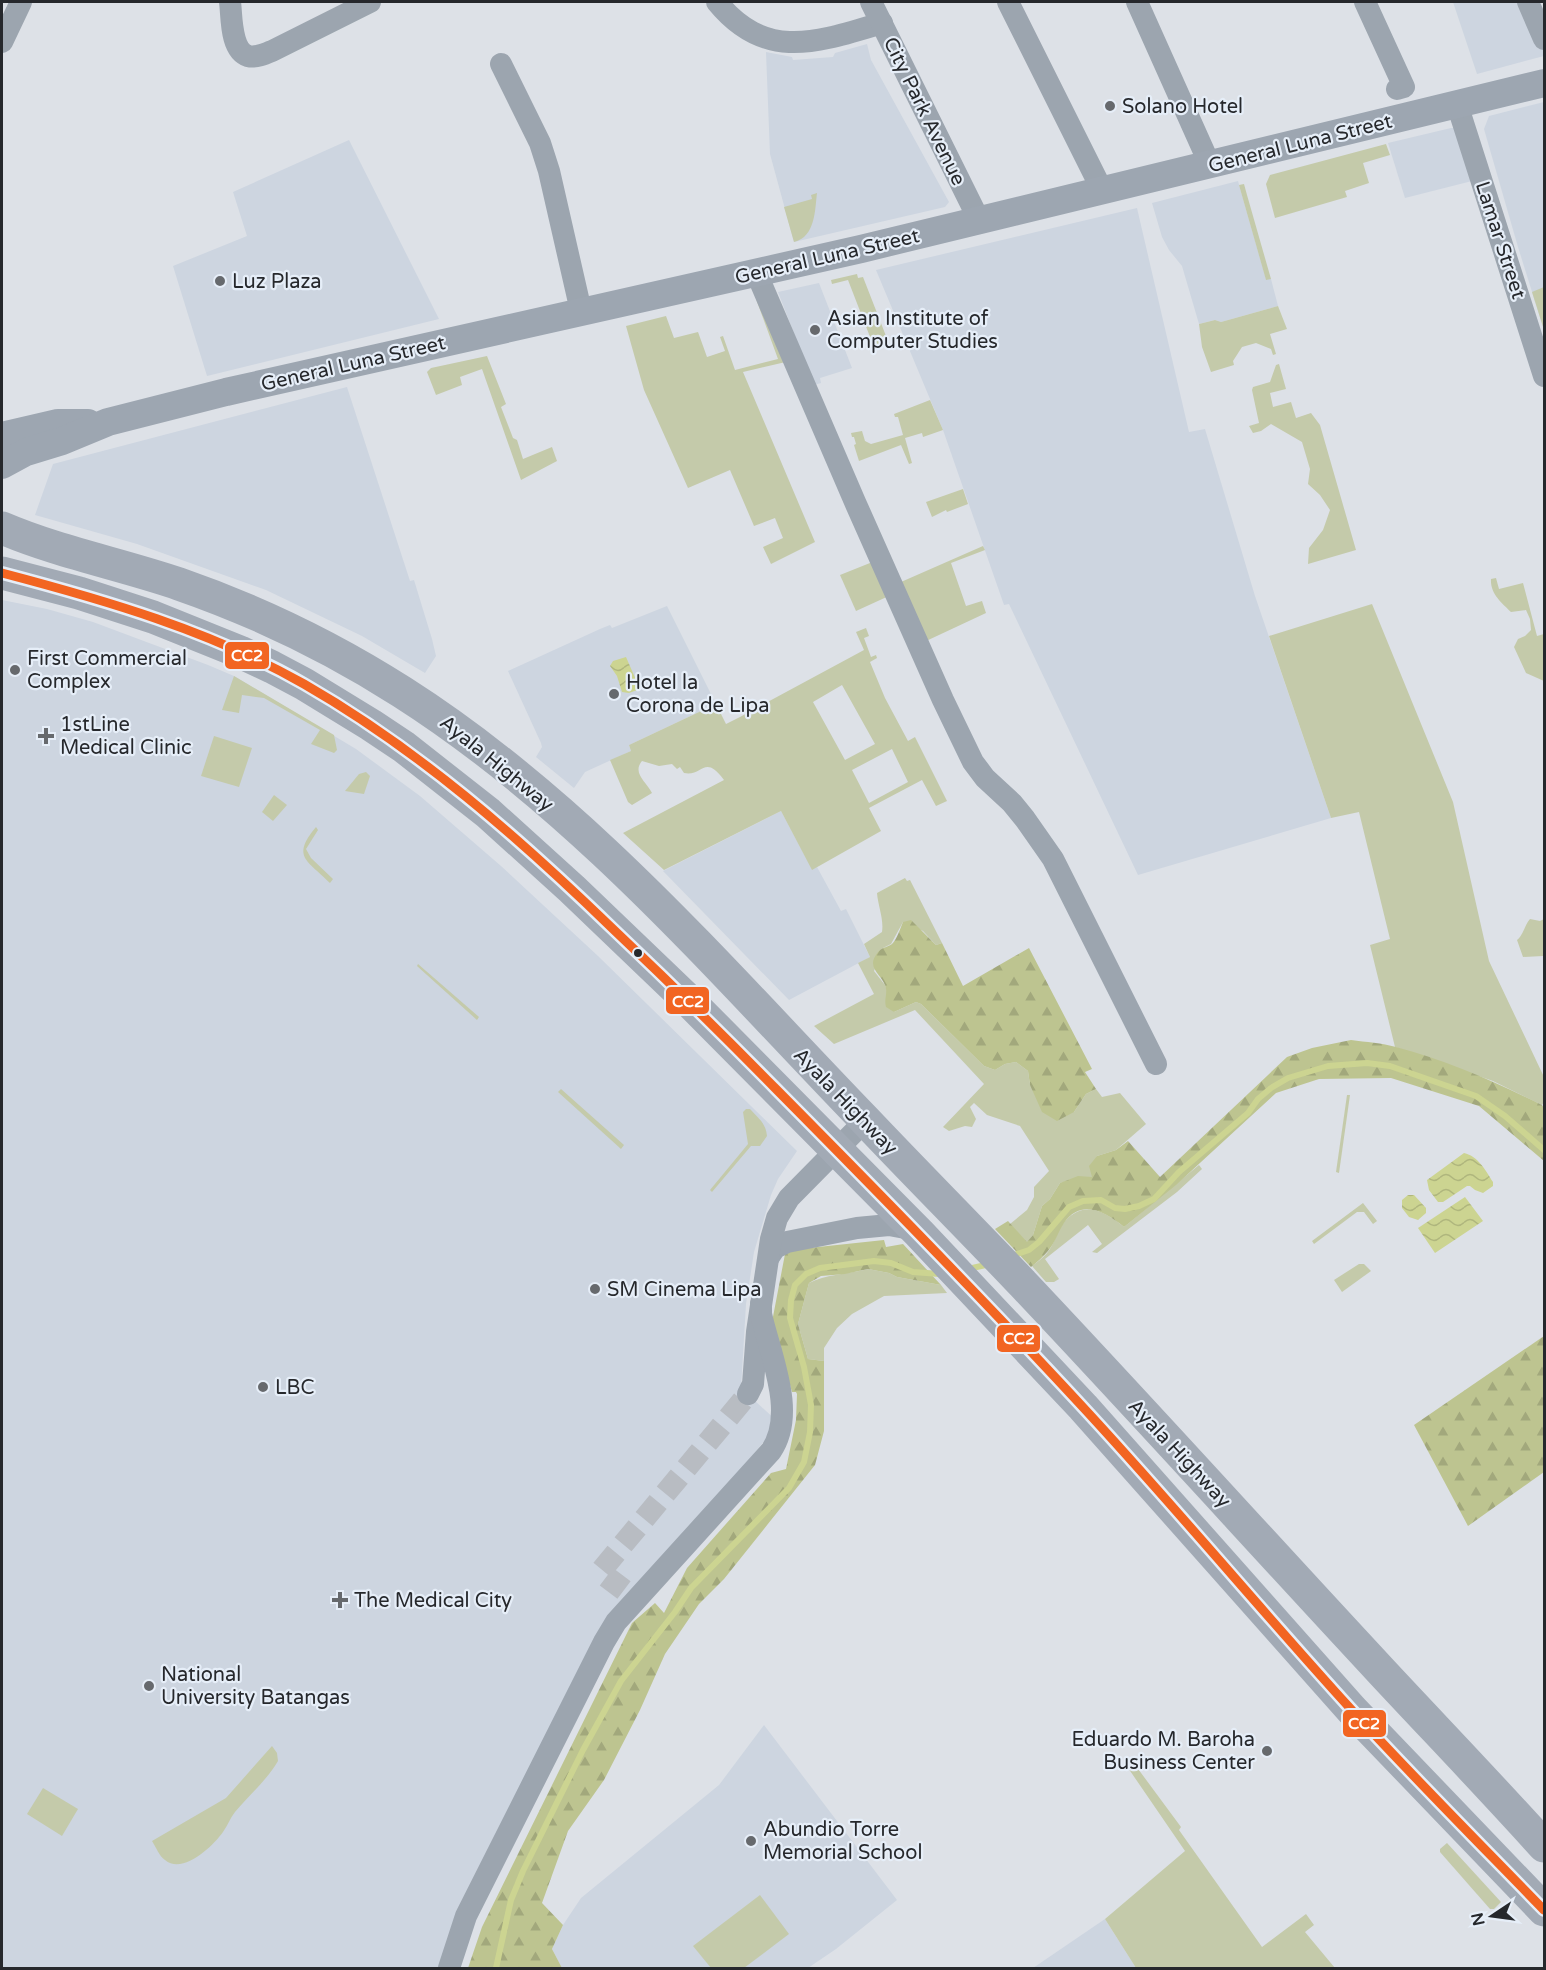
<svg xmlns="http://www.w3.org/2000/svg" width="1546" height="1970" viewBox="0 0 1546 1970" font-family="'Varela Round',sans-serif">
<defs>
<pattern id="forest-firs" width="22" height="20" patternUnits="userSpaceOnUse" patternTransform="scale(1.5)"><rect width="22" height="20" fill="#bdc490"/><path d="M5 1l3.5 6h-7zM16 11l3.5 6h-7z" fill="#a2a87c"/></pattern>
<pattern id="water-waves" width="16" height="10" patternUnits="userSpaceOnUse" patternTransform="scale(1.5)"><rect width="16" height="10" fill="#ccd491"/><path d="M0 5q4-4 8 0t8 0" fill="none" stroke="#afb67d"/></pattern>
</defs>
<rect width="100%" height="100%" fill="#dde1e7"/>
<g fill="#cdd5e0">
<path d="M1453,2H1524L1544,50V56L1477,74Z"/>
<path d="M867,44L871,60L949,202L945,207L794,242L770,154L766,52L792,57L793,60L833,57L835,53Z"/>
<path d="M1544,102V330L1518,247L1484,129L1489,116Z"/>
<path d="M1451,128H1456L1472,181L1405,198L1388,143Z"/>
<path d="M349,140L439,319L207,376L173,266L247,236L233,192Z"/>
<path d="M1238,181L1266,279H1271L1278,306L1221,322L1215,320L1199,324L1182,266L1169,250L1162,237L1152,203Z"/>
<path d="M1137,208L1189,432L1205,429L1255,596L1331,818L1138,875L1009,604L1004,605L943,430L876,270Z"/>
<path d="M819,283L852,368L820,378L821,383L814,385L778,292Z"/>
<path d="M347,387L410,581L414,580L432,639L436,656L425,673L362,636L266,590L137,544L35,515L53,464Z"/>
<path d="M2,600L47,609L93,622L208,665L234,676L356,749L420,796L501,866L598,956L797,1151L778,1179L771,1195L754,1252L746,1304L741,1388L779,1423L645,1587L446,1968H2Z"/>
<path d="M667,606L716,704L629,745L631,751L585,772L574,788L536,757L542,747L541,743L508,671L600,629L610,625L612,628Z"/>
<path d="M781,811L812,869L817,867L841,911L846,909L870,957L789,1000L663,871Z"/>
<path d="M764,1725L897,1900L836,1949L808,1968H562L552,1949L563,1925L581,1898L719,1785Z"/>
<path d="M1105,1919L1136,1968H1033Z"/>
</g>
<g fill="#c4caaa" fill-rule="evenodd">
<path d="M1386,144L1390,155L1363,163L1369,183L1345,191L1347,197L1275,218L1266,184L1270,175Z"/>
<path d="M1244,184L1247,195L1271,279L1266,280L1239,185Z"/>
<path d="M817,193C815,208 816,237 794,242L784,207L812,199L811,195Z"/>
<path d="M857,274L858,278L863,277L886,336V341L881,345L872,342L848,280L832,284L831,280Z"/>
<path d="M1544,287V330L1532,292Z"/>
<path d="M756,299L790,361L743,372L815,542L771,564L763,547L783,538L775,518L754,526L730,470L688,488L644,390L626,326L666,316L674,338L698,332L707,357L725,351L720,337L723,336L735,370L778,359Z"/>
<path d="M1278,306L1287,329L1270,334L1276,354L1273,355L1271,349L1256,343L1242,347L1233,361L1234,365L1211,372L1202,347L1199,324L1215,320L1221,322Z"/>
<path d="M487,356L506,404L501,407L513,438L517,440L523,459L552,447L557,461L521,480L482,369L460,377L462,385L436,395L427,372L431,368Z"/>
<path d="M1279,364L1286,389L1270,393L1273,407L1291,402L1296,418L1311,413L1320,425L1356,550L1308,564L1309,548L1323,530L1330,510L1320,495L1308,484L1310,469L1302,442L1271,424L1261,431L1253,433L1249,426L1259,423L1252,390L1253,387L1270,382L1276,365Z"/>
<path d="M930,400L943,430L923,437L922,433L905,438L912,463L909,464L901,445L859,461L854,445L856,444L854,437H852L851,433L862,431L865,441L871,444L903,435L898,417H895L894,414Z"/>
<path d="M963,489L968,504L947,512L946,510L932,517L926,502Z"/>
<path d="M983,546L985,550L951,563L966,606L982,601L986,613L924,642L901,582Z"/>
<path d="M875,561L891,595L856,611L840,575Z"/>
<path d="M1496,578L1499,589L1523,583L1537,636L1544,634V681L1526,673L1514,647L1518,639L1525,636L1531,630L1530,619L1526,610L1511,612C1502,603 1490,594 1491,579Z"/>
<path d="M1372,604L1453,802L1489,961L1544,1077V1102L1542,1105L1493,1081L1395,1047L1370,945L1390,939L1359,812L1331,818L1269,636Z"/>
<path d="M866,628L869,636L864,638L871,657L876,655L877,658L870,662L885,698L908,741L915,737L947,801L936,806L922,780L869,808L881,831L812,870L781,811L664,870L623,833L724,780C704,753 703,777 684,773L680,767L677,769L672,764L659,766L642,761C632,773 646,781 652,793L632,805L628,802L610,760L631,751L629,745L716,704L726,724L740,717L864,650L856,632ZM842,685L875,744L845,760L813,702ZM892,749L908,782L869,803L852,770Z"/>
<path d="M234,676L334,735L337,750L334,753L311,744L320,730L264,698L242,695L239,713L222,710Z"/>
<path d="M214,736L252,748L239,787L201,776Z"/>
<path d="M366,772L370,776L364,794L345,791L359,774Z"/>
<path d="M274,795L287,805L273,821L262,812Z"/>
<path d="M316,827L318,830L306,849L311,858L333,879L330,883C307,860 291,857 316,827Z"/>
<path d="M905,878L907,881L910,880L942,943L936,945L923,931L903,922L891,944L883,948L874,971L885,985L894,1012L916,1002L921,1004L984,1066L995,1070L1005,1064L1016,1062L1028,1071L1030,1085L1074,1112L1086,1094L1096,1089L1102,1097L1120,1093L1146,1124L1116,1150L1097,1156L1092,1177L1060,1183L1050,1199L1042,1206L1033,1235L1027,1243L1010,1224L1027,1210L1034,1197V1187L1049,1171L1020,1126L987,1115L974,1103L970,1107L976,1119L972,1127L965,1126L949,1131L943,1127L984,1084L915,1010L834,1044L814,1026L874,994L858,963L870,957L864,944L882,932C884,919 878,906 877,893Z"/>
<path d="M1530,919L1540,921L1544,919L1543,956L1523,957L1517,940C1524,934 1524,926 1530,919Z"/>
<path d="M418,964L479,1017L477,1020L417,966Z"/>
<path d="M561,1089L624,1145L621,1149L558,1092Z"/>
<path d="M1347,1095H1350L1339,1173L1336,1172Z"/>
<path d="M746,1109H750C758,1118 766,1123 767,1136L760,1146H751L712,1192L710,1190L748,1144L743,1112Z"/>
<path d="M1199,1165L1202,1169L1177,1192L1097,1253L1092,1252L1102,1244L1088,1225L1045,1259L1059,1279L1054,1282H1046L1032,1266C1037,1262 1043,1258 1047,1253C1055,1244 1057,1229 1066,1220C1085,1200 1106,1212 1124,1227Z"/>
<path d="M1363,1203L1377,1221L1373,1224L1364,1212H1357L1314,1244L1312,1241Z"/>
<path d="M1359,1264H1364L1371,1271L1342,1292L1334,1280Z"/>
<path d="M868,1269L889,1273L897,1277L941,1285L947,1293L884,1296L852,1314L837,1328L824,1348V1361L808,1359L798,1324L809,1283C827,1274 848,1274 868,1269Z"/>
<path d="M272,1746L277,1753L278,1761C267,1780 249,1795 235,1812C230,1818 228,1825 223,1832C213,1846 183,1875 165,1860C159,1856 156,1847 152,1841L226,1798Z"/>
<path d="M1130,1758L1181,1827L1179,1830L1262,1947L1306,1914L1314,1925L1305,1932L1335,1968H1136L1105,1919L1185,1851L1124,1762Z"/>
<path d="M43,1788L78,1809L62,1836L27,1814Z"/>
<path d="M1447,1843L1501,1902L1494,1909H1490L1440,1852V1849Z"/>
<path d="M760,1895L789,1934L744,1968H711L693,1946Z"/>
</g>
<g fill="url(#forest-firs)">
<path d="M911,920L936,945L942,943L963,986L1029,948L1092,1069L1085,1072L1096,1089L1086,1094L1074,1112L1057,1121L1042,1112L1030,1085L1028,1071L1016,1062L1005,1064L995,1070L984,1066L921,1004L916,1002L894,1012L886,1007C884,1000 887,995 886,989C884,974 863,969 879,951C883,947 888,947 892,944C897,939 900,929 903,922Z"/>
<path d="M1351,1040C1366,1042 1382,1043 1396,1047C1447,1060 1495,1082 1542,1105L1544,1108V1161L1479,1106L1391,1078L1319,1079L1276,1093L1176,1185L1124,1227C1106,1212 1081,1198 1064,1223C1058,1232 1055,1243 1048,1251C1043,1257 1037,1262 1031,1267L995,1229L1008,1221L1027,1242L1033,1235L1042,1206L1050,1199L1060,1183L1078,1176L1092,1177L1089,1166L1097,1156L1116,1150L1128,1141L1160,1177L1287,1057L1312,1048Z"/>
<path d="M884,1240L886,1247L903,1244L941,1285L897,1277L889,1273L868,1269L845,1274L821,1276L809,1283L798,1324L808,1359L824,1361V1431L815,1465L724,1579L699,1604L665,1654L640,1710L604,1780L568,1831L542,1903L563,1925L552,1949L562,1968H468L482,1927L632,1623L655,1603L664,1613L687,1568L771,1473L786,1469L796,1420L797,1394L796,1392H792L772,1322L785,1254L790,1250Z"/>
<path d="M1544,1336V1472L1468,1526L1414,1425Z"/>
</g>
<g fill="url(#water-waves)">
<path d="M626,657L640,689L629,693L622,692L617,676L610,666L613,661Z"/>
<path d="M1464,1153C1478,1156 1486,1171 1493,1182V1186L1483,1193L1475,1190L1470,1186H1467L1443,1202H1438L1429,1190L1427,1180Z"/>
<path d="M1408,1195H1414L1426,1208V1213L1418,1220L1409,1217L1402,1208V1200Z"/>
<path d="M1465,1197L1483,1221L1435,1253L1418,1228Z"/>
</g>
<g fill="none" stroke-linecap="round" stroke-linejoin="round">
<g stroke="#ccd491" stroke-width="6">
<path d="M1011,1256L1029,1250L1039,1242L1069,1207L1083,1201L1101,1200L1115,1208L1125,1209L1139,1206L1154,1199L1179,1172L1248,1113L1258,1099L1271,1088L1288,1078L1328,1066L1367,1063L1390,1066L1476,1096L1505,1116L1544,1150"/>
<path d="M968,1269L990,1264"/>
<path d="M496,1968L511,1900L523,1871L583,1750L621,1681L675,1612L691,1588L789,1488L804,1462L810,1432L811,1405L804,1367L790,1318L791,1300L795,1285L806,1274L820,1268L874,1261L891,1263L913,1272L940,1274"/>
</g>
<path stroke="#b8bcc2" stroke-width="22" stroke-dasharray="22 11" stroke-linecap="butt" d="M624,1590L600,1572L748,1394"/>
<g stroke="#9ca5af" stroke-width="22">
<path d="M230,2C232,16 230,50 248,56C256,58 265,54 272,51L370,2"/>
<path d="M717,2C766,62 818,42 882,23"/>
<path d="M871,2L979,220"/>
<path d="M1008,2L1102,190"/>
<path d="M1137,2L1210,165"/>
<path d="M1365,2L1404,87L1397,89"/>
<path d="M1528,2L1544,39"/>
<path d="M2,42L21,2"/>
<path d="M501,64L540,143L549,171L581,311"/>
<path d="M1457,104L1544,376"/>
<path d="M756,272L855,502L943,700L973,762L985,778L1012,803L1025,819L1053,859L1156,1064"/>
<path d="M769,1257L775,1248L787,1242L857,1228L889,1225L916,1230"/>
<path d="M748,1394L753,1384L757,1332L771,1239L777,1218L789,1198L865,1121"/>
<path d="M449,1968L466,1916L604,1642L616,1622L771,1451C797,1413 770,1355 761,1314V1304"/>
</g>
<g stroke="#9da6b1" stroke-width="28">
<path d="M2,436L58,423H88"/>
<path d="M2,465L26,452L62,441L108,422L226,392L861,249L1544,83"/>
</g>
<g stroke="#a2aab5" stroke-width="33">
<path d="M2,528C58,552 120,564 179,584C257,611 333,648 402,692C581,806 719,969 865,1120C917,1175 971,1229 1023,1284C1144,1412 1262,1543 1382,1672C1436,1730 1491,1787 1544,1846"/>
<path d="M2,573L79,593L153,617L240,652L272,667L304,684L371,725L404,747L488,813L572,889L691,1003L919,1233L1083,1407L1352,1710L1544,1910"/>
</g>
<defs>
<path id="bus-1" d="M2,573C105,600 211,631 304,684C419,750 518,837 613,929C668,981 723,1035 776,1089C879,1193 981,1297 1080,1404C1172,1503 1258,1607 1349,1707C1412,1776 1479,1843 1544,1910"/>
</defs>
<use href="#bus-1" stroke="#e6eef8" stroke-width="14"/>
<use href="#bus-1" stroke="#f26522" stroke-width="9"/>
</g>
<g fill="#66696d" stroke="#e6eef8" stroke-width="2">
<circle cx="1110" cy="106" r="6"/>
<circle cx="220" cy="281" r="6"/>
<circle cx="815" cy="330" r="6"/>
<circle cx="15" cy="670" r="6"/>
<circle cx="614" cy="694" r="6"/>
<path d="M43 727h6v6h6v6h-6v6h-6v-6h-6v-6h6z"/>
<circle cx="595" cy="1289" r="6"/>
<circle cx="263" cy="1387" r="6"/>
<path d="M337 1591h6v6h6v6h-6v6h-6v-6h-6v-6h6z"/>
<circle cx="149" cy="1686" r="6"/>
<circle cx="1267" cy="1751" r="6"/>
<circle cx="751" cy="1841" r="6"/>
</g>
<circle fill="#26282c" stroke="#e6eef8" stroke-width="2" cx="638" cy="953" r="5"/>
<g text-anchor="middle" stroke-width="4.5" stroke-linejoin="round" paint-order="stroke">
<g font-size="20" fill="#26282c" stroke="#e6eef8" text-anchor="start">
<text x="1122" y="113">Solano Hotel</text>
<text x="232" y="288">Luz Plaza</text>
<text x="827" y="325">Asian Institute of<tspan x="827" dy="23">Computer Studies</tspan></text>
<text x="27" y="665">First Commercial<tspan x="27" dy="23">Complex</tspan></text>
<text x="626" y="689">Hotel la<tspan x="626" dy="23">Corona de Lipa</tspan></text>
<text x="60" y="731">1stLine<tspan x="60" dy="23">Medical Clinic</tspan></text>
<text x="607" y="1296">SM Cinema Lipa</text>
<text x="275" y="1394">LBC</text>
<text x="354" y="1607">The Medical City</text>
<text x="161" y="1681">National<tspan x="161" dy="23">University Batangas</tspan></text>
<text x="1255" y="1746" text-anchor="end">Eduardo M. Baroha<tspan x="1255" dy="23">Business Center</tspan></text>
<text x="763" y="1836">Abundio Torre<tspan x="763" dy="23">Memorial School</tspan></text>
</g>
<g font-size="20" fill="#26282c" stroke="#e6eef8">
<text transform="translate(925 111) rotate(64)" y="7">City Park Avenue</text>
<text transform="translate(1300 143) rotate(-14)" y="7">General Luna Street</text>
<text transform="translate(1501 240) rotate(72)" y="7">Lamar Street</text>
<text transform="translate(827 256) rotate(-13)" y="7">General Luna Street</text>
<text transform="translate(353 363) rotate(-13)" y="7">General Luna Street</text>
<text transform="translate(497 763) rotate(39)" y="7">Ayala Highway</text>
<text transform="translate(846 1101) rotate(46)" y="7">Ayala Highway</text>
<text transform="translate(1180 1453) rotate(47)" y="7">Ayala Highway</text>
</g>
</g>
<g stroke="#e6eef8" stroke-width="2">
<rect x="224" y="641" width="46" height="29" rx="6" fill="#f26522"/>
<rect x="665" y="986" width="45" height="29" rx="6" fill="#f26522"/>
<rect x="996" y="1324" width="45" height="29" rx="6" fill="#f26522"/>
<rect x="1342" y="1709" width="45" height="29" rx="6" fill="#f26522"/>
</g>
<g font-size="16" text-anchor="middle" font-weight="bold" fill="#fff">
<text x="247" y="661">CC2</text>
<text x="688" y="1007">CC2</text>
<text x="1019" y="1344">CC2</text>
<text x="1364" y="1729">CC2</text>
</g>
<rect width="1546" height="1970" fill="none" stroke="#26282c" stroke-width="6"/>
<g transform="translate(1492 1916) rotate(257)" stroke="#e6eef8" stroke-width="4.5" paint-order="stroke">
<path d="M0-4.5L10 22L0 15L-10 22Z" fill="#26282c"/>
<text y="-9" font-size="16" font-weight="bold" text-anchor="middle" fill="#26282c">N</text>
</g>
</svg>
